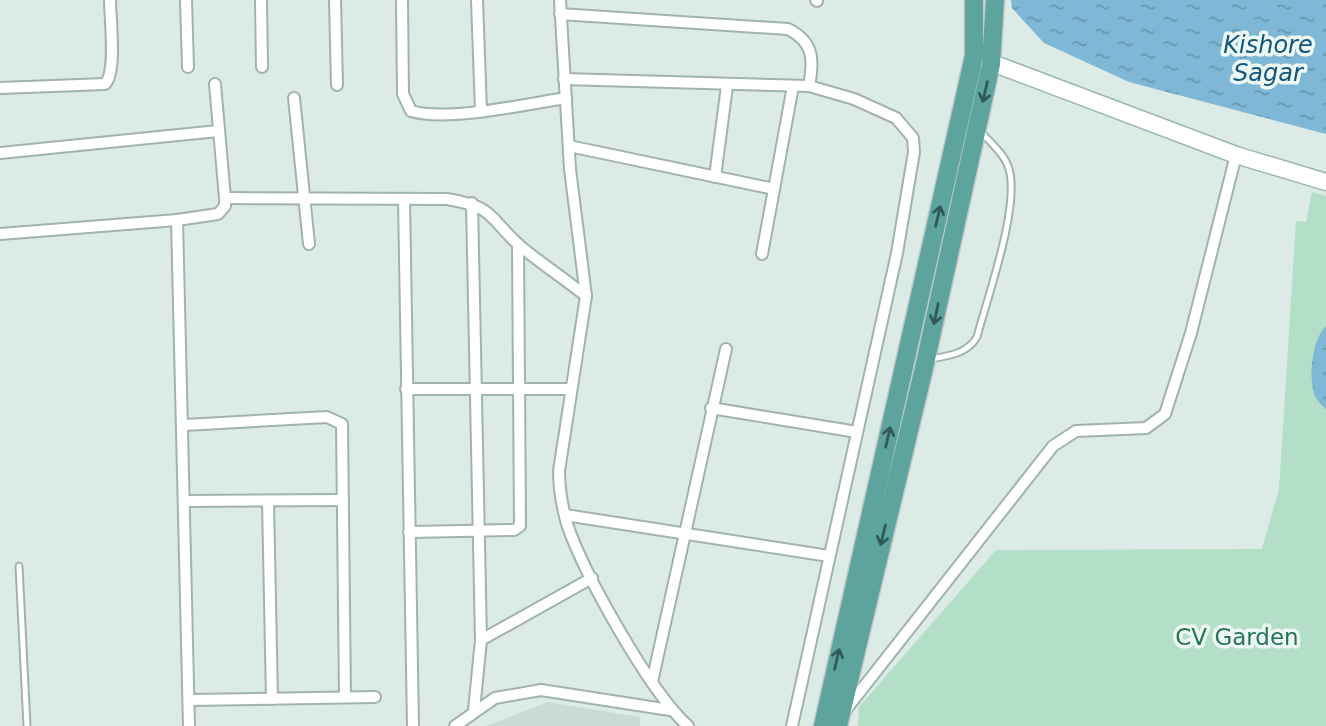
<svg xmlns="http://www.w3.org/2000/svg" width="1326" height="726" viewBox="0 0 1326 726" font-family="'DejaVu Sans',sans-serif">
<defs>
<pattern id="water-ripples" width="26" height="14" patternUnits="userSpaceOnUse" patternTransform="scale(1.75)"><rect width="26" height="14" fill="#7eb8d6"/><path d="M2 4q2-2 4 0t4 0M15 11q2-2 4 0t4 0" fill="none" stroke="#6797af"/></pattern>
</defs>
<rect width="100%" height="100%" fill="#ddebe7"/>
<path fill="#cbdad6" d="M548,702L640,717V726H486Z"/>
<path fill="#b3dec7" d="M1312,192L1326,196V726H858L859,707L996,550L1262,549L1279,489L1296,221L1306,222Z"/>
<g fill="url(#water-ripples)">
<path d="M1011,0H1326V134L1129,82L1044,43L1012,8Z"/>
<path d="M1326,326V409C1323,406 1317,401 1315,396C1308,378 1312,339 1326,326Z"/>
</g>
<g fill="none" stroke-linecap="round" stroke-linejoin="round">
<defs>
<g id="lane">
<path d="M930,359C948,356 967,354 977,337C987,298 1022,202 1008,166C1004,154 990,142 981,132"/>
<path d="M19,566L27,726"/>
</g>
<g id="street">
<path d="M186,0L188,67"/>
<path d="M261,0L262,67"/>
<path d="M335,0L337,85"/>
<path d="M402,0L403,94L411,111C448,122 526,104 566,98"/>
<path d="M477,0L481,111"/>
<path d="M560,0L570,169L586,296L559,471C559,490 562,506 567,524C584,574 650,692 688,726"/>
<path d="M816,0L817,1"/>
<path d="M560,14L788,29C814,42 814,60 809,86"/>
<path d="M564,79L809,86L854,99L896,118L913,138L914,152L897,253L792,726"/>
<path d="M0,88L105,84C117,72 110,18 110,0"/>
<path d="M294,98L309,244"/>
<path d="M569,146L774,189"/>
<path d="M0,153L218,131"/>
<path d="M715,177L727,86"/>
<path d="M225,198L447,199C495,207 488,217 519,245C540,263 565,279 586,296"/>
<path d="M404,199L413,726"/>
<path d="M472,203L481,640L474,710"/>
<path d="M177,220L189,726"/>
<path d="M0,234L177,220L218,214L225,206V198L215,84"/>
<path d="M762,254L793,86"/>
<path d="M406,389H571"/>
<path d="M711,408L857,432"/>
<path d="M185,425L327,417L342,424L345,697"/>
<path d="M186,501L343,500"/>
<path d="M268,501L272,699"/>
<path d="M565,515L829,556"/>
<path d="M409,532L514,530L520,526L518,244"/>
<path d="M481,640L592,578"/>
<path d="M652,682L726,349"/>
<path d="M189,700L375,697"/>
<path d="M844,712L1053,446L1076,431L1146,428L1165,414L1191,333L1236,155"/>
<path d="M455,726L495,698L541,690L670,710"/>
</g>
<path id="secondary" d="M979,58L1236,155L1326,182"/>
<g id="primary">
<path d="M823,726L974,56V0"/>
<path d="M838,726L924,368L991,64L995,0"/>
</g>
</defs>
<use href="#lane" stroke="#a0b3af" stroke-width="9"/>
<use href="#street" stroke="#a0b3af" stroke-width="14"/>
<use href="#secondary" stroke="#9bb7b2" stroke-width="19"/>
<use href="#primary" stroke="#c0c8c8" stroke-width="21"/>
<use href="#lane" stroke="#fff" stroke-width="5"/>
<use href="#street" stroke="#fff" stroke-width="10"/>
<use href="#secondary" stroke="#fff" stroke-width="16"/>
<use href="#primary" stroke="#5da49f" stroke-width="18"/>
</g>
<defs><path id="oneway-shaft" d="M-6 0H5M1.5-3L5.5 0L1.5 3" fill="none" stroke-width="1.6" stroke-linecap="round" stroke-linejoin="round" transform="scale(1.75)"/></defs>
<g stroke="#305a58">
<use href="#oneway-shaft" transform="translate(985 92) rotate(103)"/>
<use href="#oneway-shaft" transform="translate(938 216) rotate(-77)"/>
<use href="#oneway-shaft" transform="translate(936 314) rotate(102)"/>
<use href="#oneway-shaft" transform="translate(888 437) rotate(-77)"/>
<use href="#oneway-shaft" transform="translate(883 535) rotate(104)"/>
<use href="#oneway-shaft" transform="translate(837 659) rotate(-77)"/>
</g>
<g text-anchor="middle" stroke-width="7" stroke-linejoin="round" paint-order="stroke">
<g font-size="23" fill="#247553" stroke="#edf7f4">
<text x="1237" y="645">CV Garden</text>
</g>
<g font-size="24" font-style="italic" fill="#13567b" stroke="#edf7f4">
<text x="1268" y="53">Kishore<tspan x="1268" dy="28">Sagar</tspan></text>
</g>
</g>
</svg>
